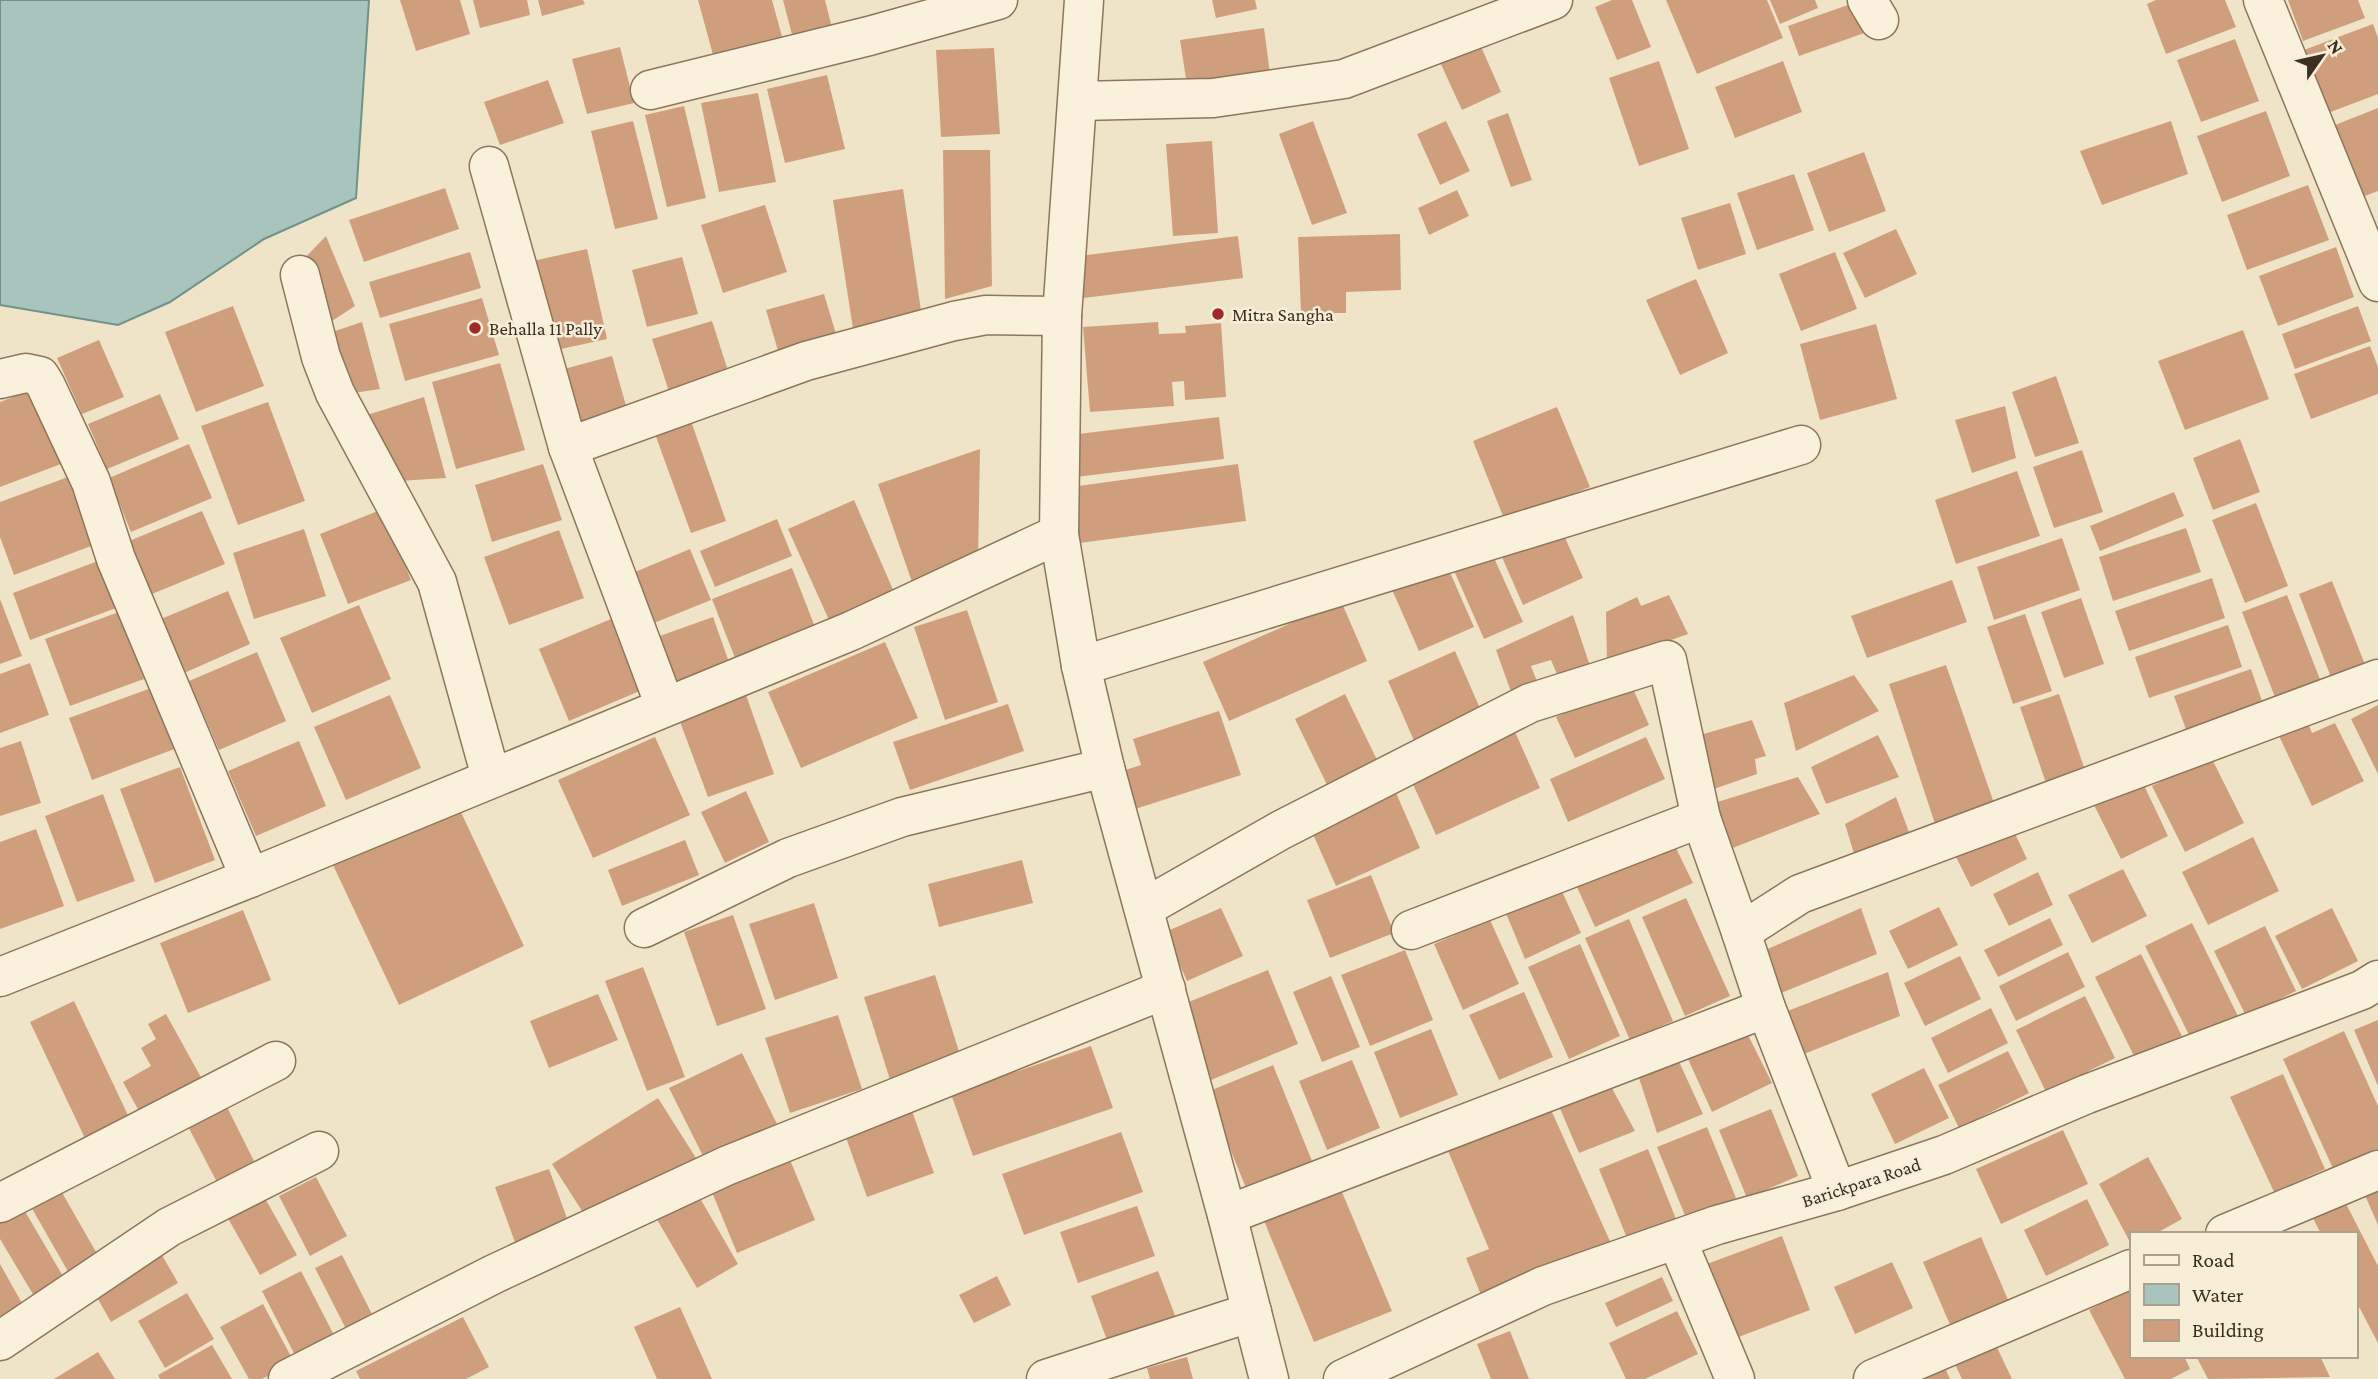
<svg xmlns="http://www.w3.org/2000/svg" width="2378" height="1379" viewBox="0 0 2378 1379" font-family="'Crimson Pro',serif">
<rect width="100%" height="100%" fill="#f0e4c8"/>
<path fill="#a9c4bc" stroke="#6f938a" stroke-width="2" d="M0,0H369L356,198L264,239L170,302L118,325L0,305Z"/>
<g fill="#cf9f7d">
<path d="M400,0H460L470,34L416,51Z"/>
<path d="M473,0H527L530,15L480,28Z"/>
<path d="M538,0H583L585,4L542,16Z"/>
<path d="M698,0H772L787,55L718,73Z"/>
<path d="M783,0H825L835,40L796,50Z"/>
<path d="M1212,0H1255L1257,9L1216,18Z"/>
<path d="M1612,0H1632L1651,47L1617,60L1595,7Z"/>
<path d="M1666,0H1767L1783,38L1697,74Z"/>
<path d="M1770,0H1815L1818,8L1780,24Z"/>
<path d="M1862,0L1873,30L1799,56L1788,26Z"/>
<path d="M2156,0H2225L2236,27L2166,54L2147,4Z"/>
<path d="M2288,0H2358L2365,18L2303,41Z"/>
<path d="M2373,24L2378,38V94L2328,113L2304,50Z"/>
<path d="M1264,28L1270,74L1187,85L1180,40Z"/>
<path d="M2235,39L2259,101L2201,122L2177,60Z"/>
<path d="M1479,42L1501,92L1462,110L1439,60Z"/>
<path d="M620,47L634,103L587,114L572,59Z"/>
<path d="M994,48L1000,134L941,137L936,50Z"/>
<path d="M1659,61L1689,149L1639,166L1609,78Z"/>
<path d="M1783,61L1802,112L1735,138L1715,87Z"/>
<path d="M827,75L845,149L785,163L767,89Z"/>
<path d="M548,80L564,123L500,145L484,102Z"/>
<path d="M758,93L776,182L719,192L701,103Z"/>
<path d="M684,106L706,198L667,207L645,115Z"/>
<path d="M2378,108V191L2362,197L2335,125Z"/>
<path d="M2266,111L2290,176L2222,202L2197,136Z"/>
<path d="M1508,113L1532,180L1511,187L1487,121Z"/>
<path d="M633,121L658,219L615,229L591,131Z"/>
<path d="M1313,121L1347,213L1312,225L1279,134Z"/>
<path d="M1446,121L1470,171L1440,185L1417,134Z"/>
<path d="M2171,121L2188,174L2102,205L2080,151Z"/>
<path d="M1212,141L1218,233L1173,236L1166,144Z"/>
<path d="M943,150H990L992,286L945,299Z"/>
<path d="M1864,152L1886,211L1829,232L1807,173Z"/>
<path d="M1794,174L1814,230L1757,250L1737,193Z"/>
<path d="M2308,185L2329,240L2247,270L2227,215Z"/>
<path d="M445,188L459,229L364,262L349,220Z"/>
<path d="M903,189L923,324L854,335L833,200Z"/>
<path d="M1457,190L1469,216L1429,235L1418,208Z"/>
<path d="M1730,203L1746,254L1698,270L1681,218Z"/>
<path d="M765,205L787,272L723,293L701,225Z"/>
<path d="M1896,229L1917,274L1865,298L1843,253Z"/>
<path d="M1400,234L1401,290L1346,292V313H1301L1298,237Z"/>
<path d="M326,236L355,306L332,321L300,263Z"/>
<path d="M1238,236L1243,278L1076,299L1071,257Z"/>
<path d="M2336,247L2354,297L2278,326L2259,276Z"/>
<path d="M587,249L607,339L547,352L528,262Z"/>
<path d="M470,252L481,288L380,318L369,282Z"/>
<path d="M1835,252L1857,309L1801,331L1779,274Z"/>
<path d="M682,257L698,314L647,327L632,270Z"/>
<path d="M1696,279L1728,353L1680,375L1646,300Z"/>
<path d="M824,294L839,344L781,361L766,310Z"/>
<path d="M482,298L499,355L405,381L389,324Z"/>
<path d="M233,306L264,386L196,412L165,332Z"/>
<path d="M2358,306L2371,341L2295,369L2282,334Z"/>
<path d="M712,321L731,380L671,398L652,339Z"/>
<path d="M362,322L380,389L347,394L329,333Z"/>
<path d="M1158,322L1159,334L1186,333L1185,326L1221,323L1226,397L1185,400L1184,381L1172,382L1174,406L1090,412L1083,327Z"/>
<path d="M1876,324L1897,399L1820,420L1800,344Z"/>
<path d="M2243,330L2269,399L2185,430L2158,361Z"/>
<path d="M99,340L124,397L82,414L57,358Z"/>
<path d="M2370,346L2378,367V394L2311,419L2294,374Z"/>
<path d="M612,356L630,420L571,436L553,372Z"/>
<path d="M500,363L525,450L456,469L432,382Z"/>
<path d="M2056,376L2079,443L2035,457L2012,392Z"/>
<path d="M34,389L61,464L0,487V402Z"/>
<path d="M160,394L179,439L107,469L88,424Z"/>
<path d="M424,397L446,478L399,481L367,415Z"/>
<path d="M268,402L305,501L238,525L201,426Z"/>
<path d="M2005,406L2016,458L1972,473L1955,420Z"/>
<path d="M1557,407L1590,487L1505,521L1473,441Z"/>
<path d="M1219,417L1224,459L1076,477L1070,435Z"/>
<path d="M691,421L726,521L691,533L655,434Z"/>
<path d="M2240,439L2260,492L2213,510L2193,458Z"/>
<path d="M189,444L212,498L131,532L109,478Z"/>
<path d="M980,449L978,563L913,585L878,484Z"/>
<path d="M2082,450L2103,512L2054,528L2033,467Z"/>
<path d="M543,464L562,520L492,542L475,485Z"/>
<path d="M1238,464L1246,521L1072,544L1064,488Z"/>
<path d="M2017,471L2040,536L1956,564L1935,500Z"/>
<path d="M68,477L94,545L14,575L0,537V502Z"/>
<path d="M2174,492L2184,516L2100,551L2090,526Z"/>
<path d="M854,500L894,592L829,620L788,529Z"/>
<path d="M2256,503L2288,586L2245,603L2212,520Z"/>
<path d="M383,509L411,580L348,604L320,534Z"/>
<path d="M202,511L225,564L152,594L129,541Z"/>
<path d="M777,519L792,556L715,587L700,551Z"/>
<path d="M1558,522L1583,578L1523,605L1498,548Z"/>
<path d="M2186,528L2201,572L2113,601L2099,557Z"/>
<path d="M304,529L326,596L254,619L233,553Z"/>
<path d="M559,530L584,598L509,625L484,557Z"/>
<path d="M2062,538L2080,590L1994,620L1977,567Z"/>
<path d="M690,549L711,600L644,627L623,577Z"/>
<path d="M1490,549L1523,622L1484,639L1452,566Z"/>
<path d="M98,561L116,608L30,640L13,593Z"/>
<path d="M1445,561L1474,627L1419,651L1390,585Z"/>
<path d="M792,568L815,627L735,658L712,599Z"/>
<path d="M2212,578L2225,618L2129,651L2115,611Z"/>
<path d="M1952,580L1967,622L1867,658L1851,616Z"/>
<path d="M2332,581L2366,667L2332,680L2299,594Z"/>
<path d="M228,591L250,644L184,673L161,619Z"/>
<path d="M1669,595L1688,634L1607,663L1606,612L1637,597L1641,606Z"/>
<path d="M2287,595L2323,687L2278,705L2242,612Z"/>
<path d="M2081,598L2104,664L2064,678L2041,612Z"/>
<path d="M0,599L22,656L0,664Z"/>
<path d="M1341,601L1367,661L1229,721L1203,662Z"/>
<path d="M359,605L391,679L312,713L280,638Z"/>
<path d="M967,610L998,702L945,720L914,627Z"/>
<path d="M119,612L144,679L70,706L45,639Z"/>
<path d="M2025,614L2052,691L2013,704L1987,627Z"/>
<path d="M1573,615L1590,666L1559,679L1551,660L1531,666L1540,689L1514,700L1496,650Z"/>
<path d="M713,617L730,665L671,686L654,638Z"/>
<path d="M611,619L642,690L569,721L539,649Z"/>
<path d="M2228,625L2242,667L2149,698L2135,657Z"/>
<path d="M885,642L918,718L801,768L768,692Z"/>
<path d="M1455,651L1485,720L1418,750L1388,681Z"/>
<path d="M257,652L286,721L219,750L189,681Z"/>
<path d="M30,663L49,715L0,733V674Z"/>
<path d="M1946,665L1995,806L1937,830L1889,684Z"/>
<path d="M2251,669L2265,710L2188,735L2174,696Z"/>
<path d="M1854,675L1879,711L1796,751L1784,703Z"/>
<path d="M1631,684L1649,725L1575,758L1556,717Z"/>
<path d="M154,687L177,748L92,780L69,718Z"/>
<path d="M1345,694L1380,766L1330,791L1295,719Z"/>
<path d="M2059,694L2086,773L2047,786L2020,707Z"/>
<path d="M390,695L421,768L346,800L314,727Z"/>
<path d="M746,695L774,774L708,797L679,719Z"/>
<path d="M1008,704L1024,751L910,790L893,742Z"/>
<path d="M2378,705V774L2351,719Z"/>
<path d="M1219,711L1241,775L1126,812L1113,774L1141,765L1133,739Z"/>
<path d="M1752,720L1766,756L1755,759L1757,774L1708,791L1700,735Z"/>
<path d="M2308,723L2312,733L2335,723L2364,781L2312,806L2279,736Z"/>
<path d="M1512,725L1540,788L1436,835L1407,771Z"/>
<path d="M1878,735L1899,777L1826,804L1811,767Z"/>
<path d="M655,737L690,815L593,858L558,780Z"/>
<path d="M1646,737L1665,779L1568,822L1550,779Z"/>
<path d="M21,741L41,803L0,816V748Z"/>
<path d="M299,741L326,806L256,836L228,771Z"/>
<path d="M2211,757L2244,823L2185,852L2152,786Z"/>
<path d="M180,767L215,860L155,883L120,789Z"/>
<path d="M1798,777L1820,814L1725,851L1711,804Z"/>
<path d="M2142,781L2168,836L2121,859L2094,805Z"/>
<path d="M1393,786L1420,848L1336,886L1308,823Z"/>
<path d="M746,791L769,842L725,863L701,812Z"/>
<path d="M103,794L135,881L77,902L45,816Z"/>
<path d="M1896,797L1913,843L1855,857L1845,824Z"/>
<path d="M458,806L524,946L399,1005L333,865Z"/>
<path d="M2010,823L2027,859L1971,887L1953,851Z"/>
<path d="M36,829L64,906L0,929V842Z"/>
<path d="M2253,837L2279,891L2208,925L2182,872Z"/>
<path d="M685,840L699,875L622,906L608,870Z"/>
<path d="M1674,844L1693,883L1595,927L1577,887Z"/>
<path d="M1022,860L1033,903L939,927L928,884Z"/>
<path d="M2123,869L2147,916L2092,943L2068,895Z"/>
<path d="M2038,872L2053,905L2009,926L1993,894Z"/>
<path d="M1371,875L1394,933L1330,958L1307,900Z"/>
<path d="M1560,887L1581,933L1525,959L1505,911Z"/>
<path d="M1686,898L1730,996L1685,1016L1642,917Z"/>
<path d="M814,903L838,978L775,1000L749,924Z"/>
<path d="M1939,907L1958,945L1908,969L1889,931Z"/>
<path d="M1221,908L1243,956L1187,981L1165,932Z"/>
<path d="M1861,908L1877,954L1776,995L1763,951Z"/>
<path d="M2332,908L2358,961L2302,989L2275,936Z"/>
<path d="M243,910L271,980L188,1013L160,943Z"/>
<path d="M733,915L766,1009L717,1026L684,932Z"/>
<path d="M2050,918L2063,945L1998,977L1984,950Z"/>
<path d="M1629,919L1673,1021L1630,1040L1585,938Z"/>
<path d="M1490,920L1519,984L1463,1010L1434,944Z"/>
<path d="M2192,923L2238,1016L2191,1039L2145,946Z"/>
<path d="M2265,926L2296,991L2246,1016L2214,951Z"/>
<path d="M1580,944L1620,1036L1569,1059L1528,967Z"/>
<path d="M1405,950L1433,1020L1370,1046L1341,975Z"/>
<path d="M2068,952L2085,987L2016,1021L1999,986Z"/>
<path d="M2141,954L2182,1036L2135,1058L2095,977Z"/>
<path d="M1960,956L1981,999L1925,1026L1904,983Z"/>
<path d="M643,967L685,1077L647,1091L605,981Z"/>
<path d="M1268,970L1298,1044L1211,1080L1181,1005Z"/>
<path d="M1888,972L1900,1016L1799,1056L1785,1012Z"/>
<path d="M935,975L962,1061L891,1083L864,997Z"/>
<path d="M1331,976L1360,1047L1322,1062L1293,992Z"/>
<path d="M1524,992L1553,1057L1499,1080L1469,1015Z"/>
<path d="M598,994L618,1040L549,1068L530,1021Z"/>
<path d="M2085,996L2115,1058L2046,1092L2016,1030Z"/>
<path d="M74,1001L135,1130L91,1151L30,1022Z"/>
<path d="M1991,1008L2008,1043L1948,1073L1931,1038Z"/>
<path d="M166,1014L208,1090L146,1124L123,1082L151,1066L141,1048L156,1039L148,1024Z"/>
<path d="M838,1015L862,1089L790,1113L765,1038Z"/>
<path d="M2378,1020V1086L2354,1030Z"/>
<path d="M1743,1025L1772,1083L1712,1112L1683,1048Z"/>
<path d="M1431,1029L1458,1095L1400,1118L1374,1052Z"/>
<path d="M2344,1031L2378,1106V1156L2336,1175L2283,1059Z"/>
<path d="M1091,1046L1113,1108L973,1156L951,1094Z"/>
<path d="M2008,1051L2029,1093L1959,1128L1938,1085Z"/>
<path d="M742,1053L777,1124L705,1160L669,1088Z"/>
<path d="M1676,1055L1703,1114L1657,1133L1636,1069Z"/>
<path d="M1352,1060L1380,1128L1327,1150L1299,1081Z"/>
<path d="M1273,1065L1312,1161L1246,1188L1207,1092Z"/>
<path d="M1924,1068L1949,1118L1895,1144L1871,1094Z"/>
<path d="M2283,1074L2325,1169L2274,1192L2230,1097Z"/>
<path d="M1607,1079L1635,1131L1579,1153L1556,1099Z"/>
<path d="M221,1095L258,1169L220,1188L182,1115Z"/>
<path d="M658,1098L696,1158L591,1225L552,1164Z"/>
<path d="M1548,1103L1613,1248L1483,1300L1466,1258L1489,1249L1446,1146Z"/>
<path d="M911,1108L934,1173L867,1197L844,1132Z"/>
<path d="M1771,1109L1798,1176L1747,1198L1719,1130Z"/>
<path d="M1707,1127L1736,1198L1686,1218L1657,1147Z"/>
<path d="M2063,1130L2088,1184L2001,1224L1976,1169Z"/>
<path d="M1121,1132L1143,1192L1024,1235L1002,1174Z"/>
<path d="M785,1148L815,1220L737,1253L707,1180Z"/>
<path d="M1648,1149L1678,1224L1629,1243L1599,1169Z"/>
<path d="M2148,1157L2182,1219L2155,1234H2131V1244L2099,1184Z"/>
<path d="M549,1169L571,1229L517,1248L495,1187Z"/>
<path d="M316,1177L347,1236L310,1256L279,1196Z"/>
<path d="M56,1182L104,1266L74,1282L26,1198Z"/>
<path d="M1339,1185L1392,1311L1314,1342L1262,1216Z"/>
<path d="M693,1186L738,1264L697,1288L652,1211Z"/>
<path d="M2378,1187V1225L2364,1193Z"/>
<path d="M262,1193L297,1255L260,1275L225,1213Z"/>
<path d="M2343,1198L2378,1266V1343L2355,1299V1234H2321L2311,1214Z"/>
<path d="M2087,1199L2109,1245L2046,1276L2024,1230Z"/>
<path d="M1137,1206L1155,1256L1078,1283L1060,1232Z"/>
<path d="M23,1208L67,1283L37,1301L0,1239V1222Z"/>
<path d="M1782,1236L1810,1310L1736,1338L1707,1264Z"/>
<path d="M1981,1237L2009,1302L1951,1327L1923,1262Z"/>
<path d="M158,1248L178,1283L111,1322L91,1287Z"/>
<path d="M342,1255L373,1316L346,1329L315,1268Z"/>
<path d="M1892,1262L1913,1308L1855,1334L1834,1287Z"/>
<path d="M0,1264L27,1312L0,1323Z"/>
<path d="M301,1271L337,1341L298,1361L262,1291Z"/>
<path d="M1158,1271L1176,1318L1108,1343L1091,1296Z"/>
<path d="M997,1276L1011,1305L974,1323L959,1295Z"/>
<path d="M1662,1277L1673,1301L1616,1327L1605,1303Z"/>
<path d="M2131,1287V1356H2184L2190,1369L2171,1379H2125L2089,1310Z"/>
<path d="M187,1293L214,1339L165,1368L138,1321Z"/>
<path d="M263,1304L294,1362L262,1379H249L220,1327Z"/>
<path d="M680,1307L712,1379H657L634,1327Z"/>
<path d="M1677,1311L1698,1354L1645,1379H1626L1609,1343Z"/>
<path d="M463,1317L489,1367L466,1379H360L356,1371Z"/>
<path d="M1510,1331L1529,1379H1491L1477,1344Z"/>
<path d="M1993,1339L2012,1379H1962L1952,1358Z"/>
<path d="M212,1345L232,1379H160L158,1375Z"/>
<path d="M98,1352L115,1379H54Z"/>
<path d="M2196,1356H2320L2330,1377L2208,1379Z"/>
<path d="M1187,1357L1193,1379H1150L1147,1368Z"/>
<path d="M1942,1361L1950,1379H1899Z"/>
</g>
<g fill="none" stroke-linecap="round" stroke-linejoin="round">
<defs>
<g id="minor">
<path d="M1084,0L1062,316L1059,534L1081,666L1105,768L1227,1215L1269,1379"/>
<path d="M1867,0L1879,20"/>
<path d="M2263,0L2378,282"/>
<path d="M650,90L869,36L998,0"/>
<path d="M1078,101L1213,98L1344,79L1553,0"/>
<path d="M489,166L568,447L665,706"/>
<path d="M300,275L321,357L335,393L437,582L491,777"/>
<path d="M0,379L26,373L40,376L46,386L91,482L116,559L250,878"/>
<path d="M568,447L806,361L954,321L986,315L1062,316"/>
<path d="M1081,666L1801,445"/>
<path d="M1144,908L1281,830L1530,703L1667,660L1701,818L1741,932"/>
<path d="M644,928L788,858L902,817L1105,768"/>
<path d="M1411,930L1701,818"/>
<path d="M0,977L250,878L851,631L1059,534"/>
<path d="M1837,1191L1766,1008L1741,932L1800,894L2378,679"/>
<path d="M0,1203L276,1061"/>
<path d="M1227,1215L1766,1008"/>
<path d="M2225,1234L2378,1170"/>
<path d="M1677,1240L1735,1379"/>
<path d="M0,1341L169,1227L319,1151"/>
<path d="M288,1379L494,1274L726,1166L1166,989"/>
<path d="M1046,1379L1252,1312"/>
<path d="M1343,1379L1543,1286L1717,1225L1837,1191L1944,1155L2087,1094L2362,990L2378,980"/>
<path d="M1873,1379L2131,1269"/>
</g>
</defs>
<use href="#minor" stroke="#8d765c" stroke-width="41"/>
<use href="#minor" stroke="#faf1dc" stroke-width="38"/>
</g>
<g fill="#9e2a2b" stroke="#f7eed8" stroke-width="2.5">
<circle cx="1218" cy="314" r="7"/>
<circle cx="475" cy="328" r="7"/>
</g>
<g text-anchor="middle" stroke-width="5" stroke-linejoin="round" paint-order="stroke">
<g font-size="19" fill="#3d2e20" stroke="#f7eed8" text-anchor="start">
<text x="1232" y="321">Mitra Sangha</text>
<text x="489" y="335">Behalla 11 Pally</text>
</g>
<g font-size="19" fill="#3d2e20" stroke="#f7eed8">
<text transform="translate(1861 1182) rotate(-18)" y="7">Barickpara Road</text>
</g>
</g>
<rect x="2130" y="1232" width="228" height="126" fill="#f7eed8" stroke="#ada18e" stroke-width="2"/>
<rect x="2144" y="1255" width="35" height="10" fill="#faf1dc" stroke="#ada18e" stroke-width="2"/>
<text x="2192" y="1267" font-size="21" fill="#3d2e20">Road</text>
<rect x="2144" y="1284" width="35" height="21" fill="#a9c4bc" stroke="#ada18e" stroke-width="2"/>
<text x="2192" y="1302" font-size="21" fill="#3d2e20">Water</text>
<rect x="2144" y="1320" width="35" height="21" fill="#cf9f7d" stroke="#ada18e" stroke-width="2"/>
<text x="2192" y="1337" font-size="21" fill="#3d2e20">Building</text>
<g transform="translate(2322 56) rotate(56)" stroke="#f7eed8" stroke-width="5" paint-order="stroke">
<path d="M0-5L12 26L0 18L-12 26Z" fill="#3d2e20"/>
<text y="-10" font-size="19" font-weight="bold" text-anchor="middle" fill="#3d2e20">N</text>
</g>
</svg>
